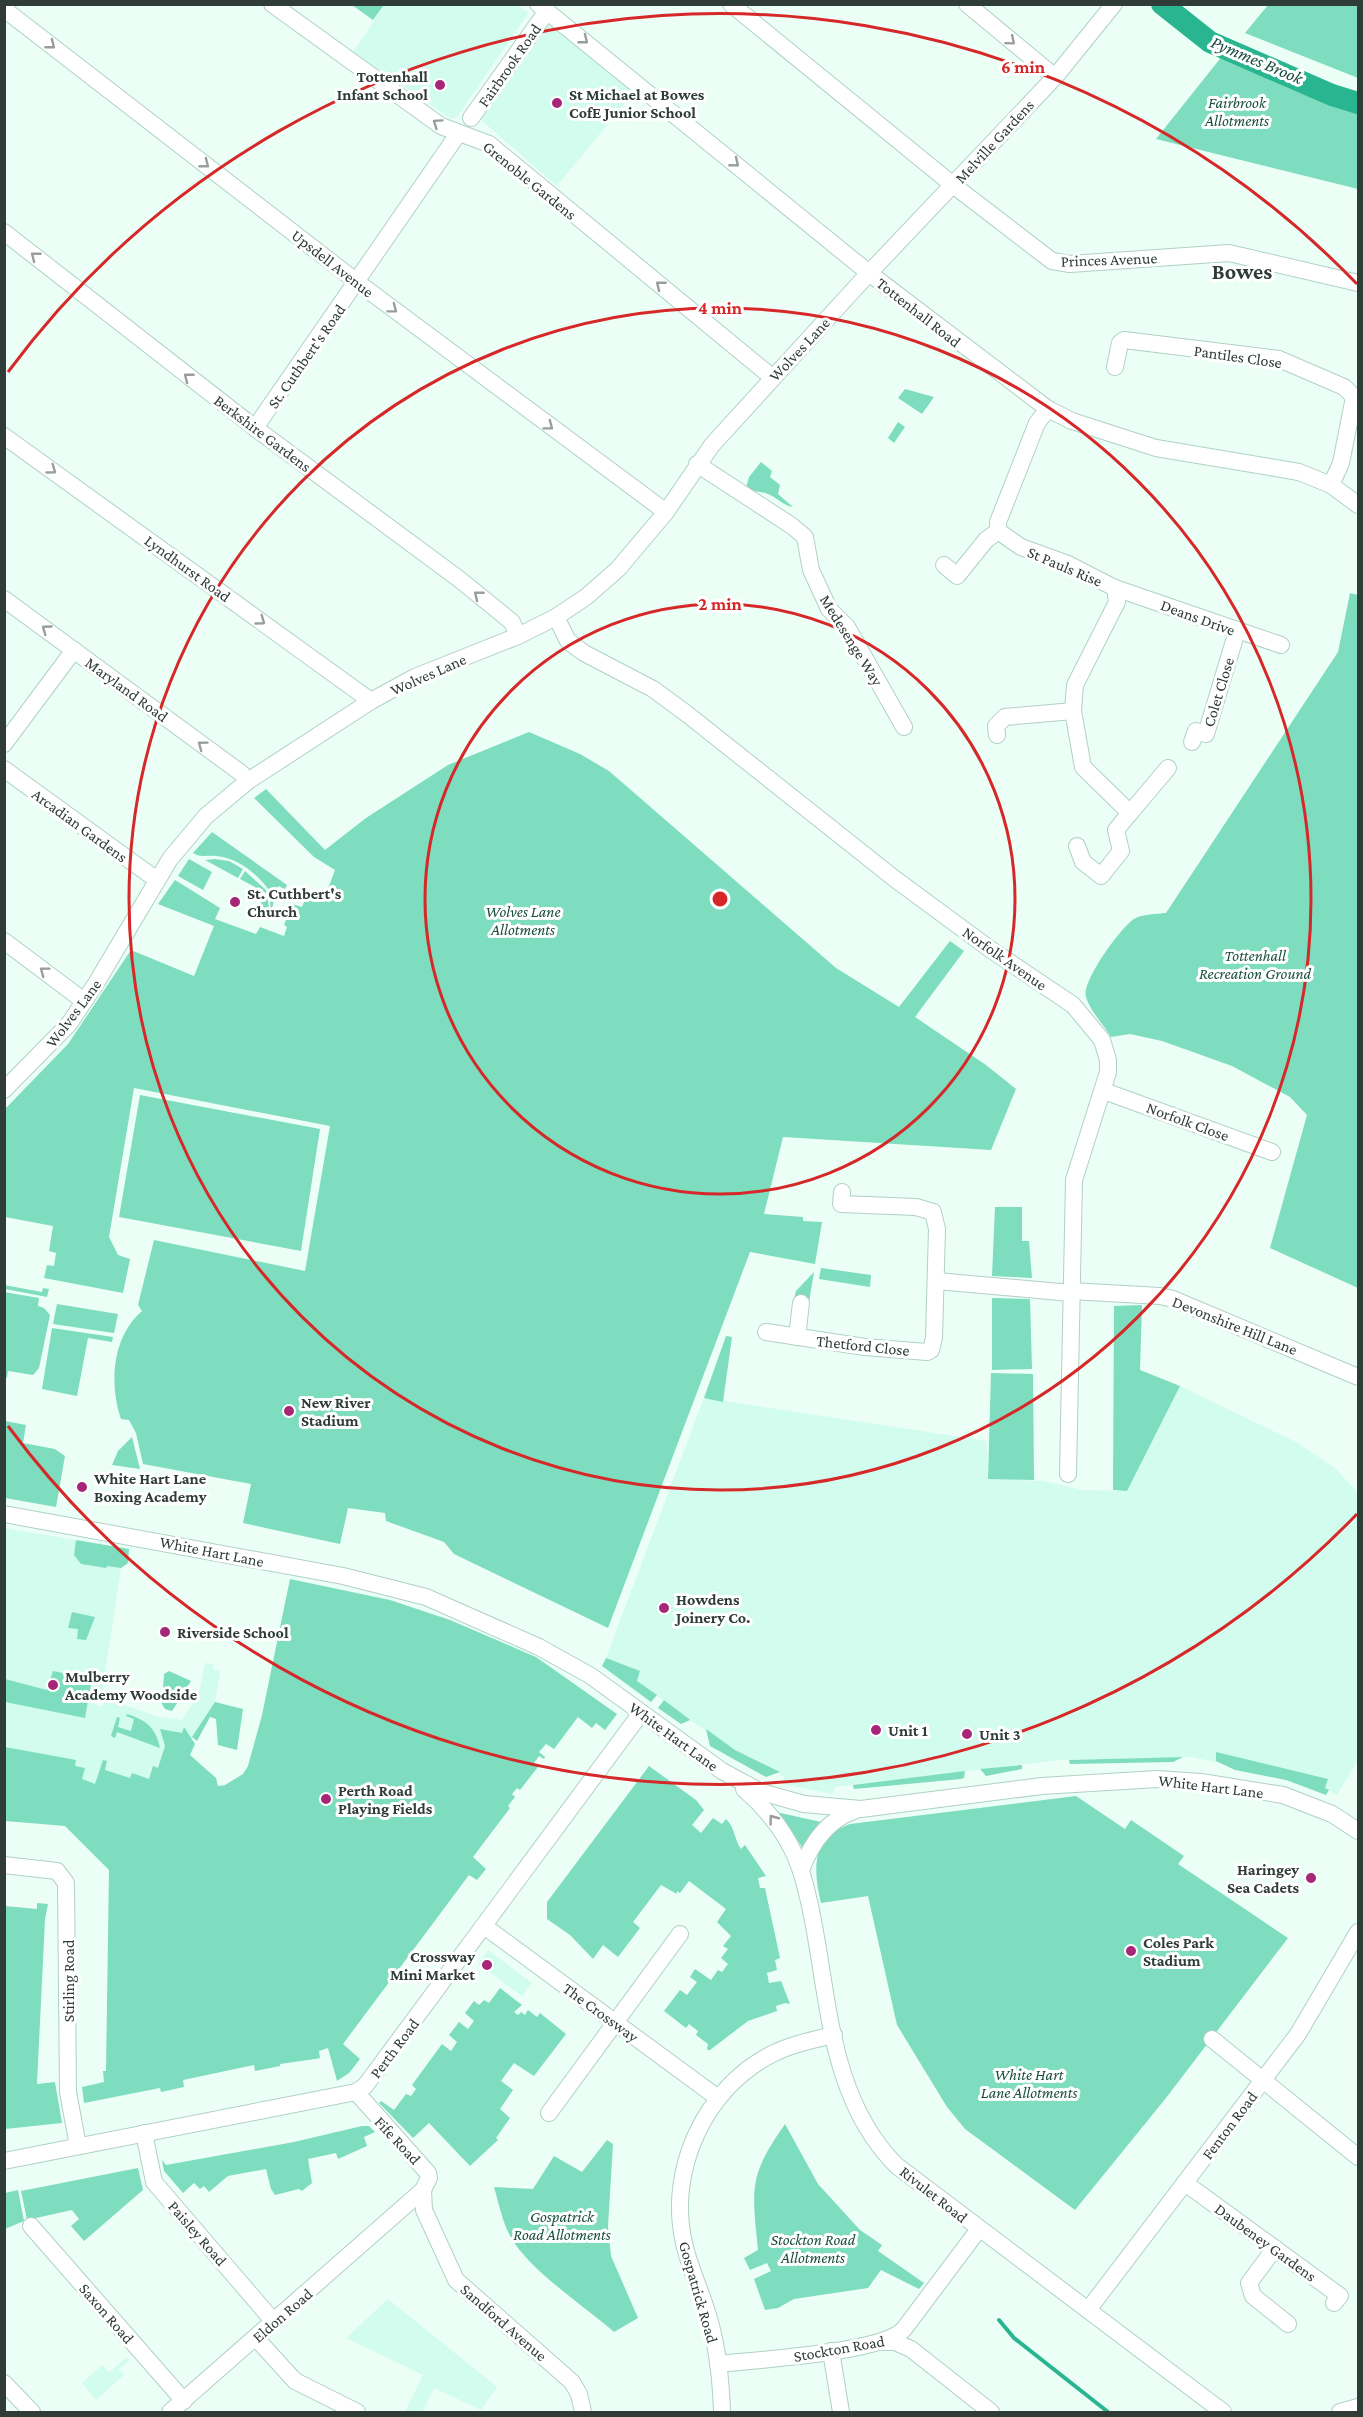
<svg xmlns="http://www.w3.org/2000/svg" width="1363" height="2417" viewBox="0 0 1363 2417" font-family="'Crimson Pro',serif">
<rect width="100%" height="100%" fill="#ebfff7"/>
<g fill="#d2fced">
<path d="M385,5H517L528,12L527,15L457,117L451,119L353,52Z"/>
<path d="M548,21L635,91L557,186L481,120V115Z"/>
<path d="M1180,1386L1296,1442L1335,1468L1358,1493V1760L1337,1795L1325,1788L1327,1784L1191,1757L1059,1760L835,1787L833,1794L802,1788L782,1784L784,1777L779,1774L780,1772L735,1750L690,1720L637,1681L640,1671L606,1658L704,1398L987,1441L988,1479L1043,1481L1083,1490L1127,1491Z"/>
<path d="M4,1528L129,1549L128,1563L121,1568L102,1692L97,1690L94,1704L102,1707L105,1698L159,1717L182,1720L199,1693L205,1663L214,1664L213,1670L220,1671L215,1702L192,1737L150,1812L5,1782Z"/>
<path d="M488,1950L532,1983L522,1996L478,1964Z"/>
<path d="M388,2299L497,2387L481,2410L434,2388L422,2412H405L423,2375L346,2338Z"/>
<path d="M127,2357L130,2360L119,2369L124,2375L96,2400L82,2383L102,2365L109,2373Z"/>
</g>
<g fill="#7eddbe">
<path d="M352,5H384L373,20Z"/>
<path d="M1268,5H1358V78L1245,33Z"/>
<path d="M1223,55L1327,100L1358,109V189L1156,139Z"/>
<path d="M905,389L934,397L922,414L898,398Z"/>
<path d="M898,422L905,427L894,443L888,438Z"/>
<path d="M761,462L772,471L770,477L780,485L778,494L793,507C783,506 776,496 765,493C758,491 753,492 746,488L749,477Z"/>
<path d="M1350,593L1358,595V1288L1270,1248L1307,1115L1290,1097L1232,1066L1162,1041L1130,1034L1111,1037C1104,1025 1090,1011 1086,997C1081,982 1121,927 1134,919C1142,914 1157,914 1166,913L1338,652Z"/>
<path d="M529,732L580,754L609,771L836,968L899,1007L950,941L964,951L915,1017L986,1065L1016,1089L991,1150L783,1137L764,1214L803,1217V1221L822,1222L815,1264L750,1252L608,1628L454,1554L444,1542L386,1521L385,1513L348,1508L340,1544L243,1523L251,1484L143,1464L136,1433L129,1420L121,1419C109,1384 112,1337 142,1311L138,1305L154,1240L305,1271L330,1126L134,1088L109,1237L118,1255L130,1259L123,1293L44,1278L47,1265L54,1266L56,1253L49,1251L53,1226L5,1217V1109L68,1044L131,950L194,976L214,926L158,904L175,880L220,908L215,919L256,934L260,927L284,936L287,927L284,925L292,904L302,907L308,892L323,902L335,870L314,857L254,798L266,789L325,850L366,818L448,765Z"/>
<path d="M212,832L287,885L285,889L278,886L271,912L269,890C256,873 238,858 216,856C207,855 201,858 193,853Z"/>
<path d="M189,859L212,872L203,890L178,876Z"/>
<path d="M215,859L229,861L243,869L238,878L205,860Z"/>
<path d="M245,871L266,890L267,893L270,916L259,907L266,893L240,879Z"/>
<path d="M140,1095L320,1129L301,1251L119,1217Z"/>
<path d="M995,1207H1022V1241H1029L1032,1278L992,1276Z"/>
<path d="M821,1268L871,1275L870,1287L819,1279Z"/>
<path d="M814,1272L809,1302L794,1299L796,1291Z"/>
<path d="M4,1285L42,1292L43,1288L49,1289L47,1297L5,1289Z"/>
<path d="M4,1292L39,1298L38,1306L44,1308L50,1315L39,1368L33,1375L8,1371L7,1378L5,1377Z"/>
<path d="M992,1298L1030,1299L1032,1369L992,1370Z"/>
<path d="M57,1304L118,1314L114,1333L53,1324Z"/>
<path d="M1142,1305L1140,1370L1180,1386L1127,1491L1113,1490L1114,1306Z"/>
<path d="M52,1328L113,1337L112,1342L88,1338L77,1396L42,1389Z"/>
<path d="M726,1336L732,1337L723,1402L704,1398Z"/>
<path d="M991,1373L1033,1374L1034,1480L988,1479Z"/>
<path d="M5,1421L26,1425L23,1443L55,1449L65,1456L56,1507L5,1498Z"/>
<path d="M132,1437L140,1469L112,1465L118,1451Z"/>
<path d="M76,1540L129,1549L128,1563L121,1568L107,1566L106,1568L81,1564L74,1555Z"/>
<path d="M290,1579L390,1600L450,1620L536,1657L617,1714L605,1730L596,1723L592,1728L578,1717L554,1749L546,1744L539,1752L545,1757L544,1759L539,1756L534,1763L538,1767L520,1790L517,1788L512,1794L515,1797L508,1806L510,1808L473,1857L486,1869L477,1880L469,1875L343,2044L360,2059L349,2073L337,2081L328,2048L319,2051L320,2058L315,2059L280,2064V2066L255,2071L254,2065L183,2080L184,2087L161,2092L160,2088L84,2103L82,2087L104,2082L103,2071H106L109,1870L65,1826L5,1821V1747L76,1760L75,1766L85,1768L82,1779L95,1784L103,1760L107,1761L105,1770L130,1778L132,1773L149,1779L153,1766L158,1768L165,1746L160,1729L182,1733L184,1727L195,1744L190,1755L216,1778L218,1786L225,1785L243,1774L248,1766L262,1715Z"/>
<path d="M72,1612L95,1617L86,1640L77,1639L78,1629L68,1628Z"/>
<path d="M606,1658L640,1671L637,1681L657,1695L651,1702L602,1666Z"/>
<path d="M53,1671L92,1679L85,1718L5,1702V1679L47,1690Z"/>
<path d="M169,1671L191,1681L172,1711L165,1709L162,1704L164,1674Z"/>
<path d="M664,1700L689,1719L690,1720L681,1724L658,1708Z"/>
<path d="M215,1702L243,1709L237,1750L218,1745L216,1719L210,1717L197,1741L192,1737Z"/>
<path d="M127,1714C146,1720 156,1728 160,1748L117,1732L115,1738L111,1736L117,1717L120,1718L118,1727L131,1731L134,1719L126,1716Z"/>
<path d="M706,1729L735,1750L780,1772L766,1777L710,1746Z"/>
<path d="M1216,1752L1328,1779L1325,1788L1329,1790L1326,1795L1286,1780L1235,1770L1216,1761Z"/>
<path d="M1183,1757L1173,1762L1070,1764L1069,1760Z"/>
<path d="M1022,1765V1769L986,1776L980,1769Z"/>
<path d="M649,1766L696,1800L704,1810L692,1825L701,1833L713,1818L722,1824L726,1819C735,1827 734,1839 741,1849L745,1845L766,1876L758,1878L760,1888H765L780,1958L775,1960L777,1970L767,1973L769,1983L781,1981L790,2004L785,2003L776,2006L777,2011L748,2021L710,2050H707L708,2044L696,2035L698,2031L689,2024L686,2028L664,2011L680,1990L687,1995L697,1982L690,1977L695,1969L711,1980L718,1970L722,1972L728,1964L721,1958L728,1949L723,1946L731,1936L717,1922L726,1909L689,1881L680,1893L677,1891V1894L661,1885L633,1922L640,1928L618,1957L603,1945L593,1959L570,1935L547,1919V1902Z"/>
<path d="M965,1771L964,1778L961,1779L854,1789L853,1785Z"/>
<path d="M1076,1796L1125,1829L1131,1820L1184,1856L1178,1864L1288,1938L1166,2098L1075,2210L965,2129L947,2107L897,2025L868,1896L821,1903C813,1869 811,1838 850,1824Z"/>
<path d="M776,1812L821,1822L803,1848Z"/>
<path d="M37,1903L48,1904L45,1919L37,2084L55,2082L62,2123L5,2129V1906L37,1909Z"/>
<path d="M500,1988L522,2005L514,2012L518,2015L521,2012L525,2015L528,2010L537,2017L540,2013L566,2034L534,2076L514,2063L501,2081L513,2090L500,2109L510,2118L496,2138L498,2140L470,2166L429,2123L413,2138L379,2103L381,2101L394,2110L406,2094L411,2096L416,2089L412,2085L442,2044L451,2051L457,2042L449,2035L459,2022L468,2029L474,2021L465,2013L474,2001L479,2005L484,2000L489,2003Z"/>
<path d="M785,2124L818,2184L860,2230L882,2245L878,2251L924,2283L919,2289L881,2270L868,2288L794,2299L778,2308L765,2310L754,2279L771,2271L767,2263L750,2270L744,2258L758,2250C752,2188 748,2177 785,2124Z"/>
<path d="M362,2126H369L375,2132L364,2137L367,2146L338,2159L336,2153L308,2159L312,2183L302,2191L299,2189L275,2195L271,2189L266,2169L228,2176L209,2192L204,2186L200,2189L194,2183L183,2193L164,2171L162,2160L166,2165L294,2142Z"/>
<path d="M607,2140L613,2144L608,2226L611,2256L638,2318L614,2332C584,2306 538,2276 515,2244C503,2227 500,2207 494,2187L533,2189L554,2156L582,2172Z"/>
<path d="M138,2168L143,2190L84,2241L71,2226L79,2219L72,2210L27,2220L21,2191Z"/>
<path d="M18,2190L24,2221L5,2229V2193Z"/>
</g>
<g fill="none" stroke-linecap="round" stroke-linejoin="round">
<path stroke="#2ab591" stroke-width="4" d="M999,2320L1014,2338L1108,2412"/>
<path stroke="#2ab591" stroke-width="22" d="M1162,4L1210,42L1332,95L1358,103"/>
<defs>
<g id="minor">
<path d="M272,4L441,126L489,144L773,378"/>
<path d="M538,4L869,273L1048,409L1072,421L1156,448L1299,472L1331,485L1358,505"/>
<path d="M731,4L953,185L1052,261L1070,264L1229,253L1358,283"/>
<path d="M967,4L1055,77"/>
<path d="M4,9L357,282L666,512"/>
<path d="M471,118L547,11"/>
<path d="M4,232L255,428L459,579L512,622L518,636"/>
<path d="M1115,367L1120,343L1124,340L1279,359L1344,387L1354,397L1341,463L1331,485"/>
<path d="M1048,409L1037,423L998,522V531L1021,547L1068,564L1115,588L1117,602L1075,685L1073,711L1083,767L1130,813L1116,830L1121,851L1101,876L1083,862L1077,846"/>
<path d="M255,428L458,134"/>
<path d="M4,436L371,701"/>
<path d="M697,464L792,526L805,537L811,570L829,609L847,627L904,727"/>
<path d="M944,565L957,576L986,540L998,531"/>
<path d="M1115,588L1281,645"/>
<path d="M4,599L241,773L248,781"/>
<path d="M556,617L568,641L584,653L653,689L687,714L895,879L990,949L1073,1005L1102,1040L1108,1060V1072L1074,1180L1068,1474"/>
<path d="M997,735L996,726L1005,717L1073,711"/>
<path d="M1192,742L1196,731L1206,734L1237,631"/>
<path d="M4,744L74,650"/>
<path d="M4,769L157,880"/>
<path d="M1130,813L1168,768"/>
<path d="M4,941L84,1001"/>
<path d="M4,1090L69,1024L95,985L170,859L206,816L248,781L371,701L415,677L518,636L556,617L586,597L618,569L666,512L712,445L869,273L1055,77L1114,4"/>
<path d="M1104,1091L1272,1152"/>
<path d="M937,1281L1071,1293"/>
<path d="M1071,1291L1160,1296L1173,1299L1358,1377"/>
<path d="M766,1332L865,1347L927,1352L931,1350L934,1338L937,1229L933,1212L916,1207L841,1204L842,1192"/>
<path d="M797,1337L801,1303"/>
<path d="M4,1514L343,1576L426,1597L539,1647L591,1676L722,1771L761,1792L804,1804L861,1809L1042,1786L1157,1779L1201,1782L1283,1795L1332,1814L1358,1831"/>
<path d="M744,1789C769,1811 791,1839 801,1871C831,1968 819,2089 897,2166L1223,2412"/>
<path d="M4,1865L57,1871L66,1883L68,2092L78,2146"/>
<path d="M801,1870C811,1844 827,1820 854,1811"/>
<path d="M484,1926L718,2098"/>
<path d="M1212,2039L1358,2157"/>
<path d="M549,2113L680,1934"/>
<path d="M144,2133L154,2182L274,2322"/>
<path d="M4,2161L356,2092L365,2086L641,1713"/>
<path d="M1185,2183L1340,2296L1334,2303"/>
<path d="M423,2190L424,2210L456,2280L572,2382L579,2394L583,2412"/>
<path d="M31,2226L184,2401"/>
<path d="M1275,2248L1249,2283L1253,2296L1288,2324"/>
<path d="M1088,2310L1298,2034L1358,1932"/>
<path d="M256,2338L295,2381L357,2412"/>
<path d="M884,2342H895L911,2349L991,2412"/>
<path d="M831,2351L841,2412"/>
<path d="M718,2364C754,2360 883,2353 904,2329L979,2229"/>
<path d="M4,2383L32,2412"/>
<path d="M170,2412L423,2190L429,2178L428,2173L356,2092"/>
<path d="M722,2412C721,2382 718,2351 710,2322C703,2295 690,2270 684,2243C667,2170 705,2088 772,2054C792,2044 813,2040 834,2035"/>
<path d="M1340,2412L1358,2407"/>
</g>
</defs>
<use href="#minor" stroke="#b0d1c5" stroke-width="18"/>
<use href="#minor" stroke="#fff" stroke-width="16"/>
</g>
<defs><path id="oneway-chevron" d="M-2-3.5L2.5 0L-2 3.5" fill="none" stroke-width="1.6" stroke-linecap="round" stroke-linejoin="round" transform="scale(1.5)"/></defs>
<g stroke="#979e9b">
<use href="#oneway-chevron" transform="translate(584 40) rotate(38)"/>
<use href="#oneway-chevron" transform="translate(1011 41) rotate(40)"/>
<use href="#oneway-chevron" transform="translate(51 45) rotate(38)"/>
<use href="#oneway-chevron" transform="translate(437 123) rotate(-145)"/>
<use href="#oneway-chevron" transform="translate(735 163) rotate(39)"/>
<use href="#oneway-chevron" transform="translate(205 164) rotate(38)"/>
<use href="#oneway-chevron" transform="translate(35 256) rotate(-142)"/>
<use href="#oneway-chevron" transform="translate(660 285) rotate(-141)"/>
<use href="#oneway-chevron" transform="translate(393 309) rotate(37)"/>
<use href="#oneway-chevron" transform="translate(188 377) rotate(-142)"/>
<use href="#oneway-chevron" transform="translate(549 426) rotate(37)"/>
<use href="#oneway-chevron" transform="translate(52 470) rotate(36)"/>
<use href="#oneway-chevron" transform="translate(478 595) rotate(-141)"/>
<use href="#oneway-chevron" transform="translate(261 621) rotate(36)"/>
<use href="#oneway-chevron" transform="translate(46 629) rotate(-144)"/>
<use href="#oneway-chevron" transform="translate(202 745) rotate(-143)"/>
<use href="#oneway-chevron" transform="translate(44 971) rotate(-143)"/>
<use href="#oneway-chevron" transform="translate(773 1819) rotate(-127)"/>
</g>
<g fill="none" stroke="#d62828" stroke-width="3">
<circle cx="720" cy="899" r="295"/>
<circle cx="720" cy="899" r="591"/>
<path d="M1357 1514A886 886 0 0 1 8 1426M8 372A886 886 0 0 1 1357 284"/>
</g>
<g fill="#a62677" stroke="#fff" stroke-width="2">
<circle cx="440" cy="85" r="6"/>
<circle cx="557" cy="103" r="6"/>
<circle cx="235" cy="902" r="6"/>
<circle cx="289" cy="1411" r="6"/>
<circle cx="82" cy="1487" r="6"/>
<circle cx="664" cy="1608" r="6"/>
<circle cx="165" cy="1632" r="6"/>
<circle cx="53" cy="1685" r="6"/>
<circle cx="876" cy="1730" r="6"/>
<circle cx="967" cy="1734" r="6"/>
<circle cx="326" cy="1799" r="6"/>
<circle cx="1311" cy="1878" r="6"/>
<circle cx="1131" cy="1951" r="6"/>
<circle cx="487" cy="1965" r="6"/>
</g>
<g text-anchor="middle" stroke-width="6" stroke-linejoin="round" paint-order="stroke">
<g font-size="16" fill="#2f3c37" stroke="#fff">
<text transform="translate(509 65) rotate(-55)" y="6">Fairbrook Road</text>
<text transform="translate(994 141) rotate(-47)" y="6">Melville Gardens</text>
<text transform="translate(530 180) rotate(39)" y="6">Grenoble Gardens</text>
<text transform="translate(1109 259) rotate(-2)" y="6">Princes Avenue</text>
<text transform="translate(333 263) rotate(38)" y="6">Upsdell Avenue</text>
<text transform="translate(919 312) rotate(38)" y="6">Tottenhall Road</text>
<text transform="translate(799 349) rotate(-47)" y="6">Wolves Lane</text>
<text transform="translate(306 356) rotate(-55)" y="6">St. Cuthbert's Road</text>
<text transform="translate(1238 356) rotate(8)" y="6">Pantiles Close</text>
<text transform="translate(263 433) rotate(37)" y="6">Berkshire Gardens</text>
<text transform="translate(1065 566) rotate(23)" y="6">St Pauls Rise</text>
<text transform="translate(188 568) rotate(36)" y="6">Lyndhurst Road</text>
<text transform="translate(1198 617) rotate(20)" y="6">Deans Drive</text>
<text transform="translate(852 640) rotate(58)" y="6">Medesenge Way</text>
<text transform="translate(428 674) rotate(-24)" y="6">Wolves Lane</text>
<text transform="translate(127 689) rotate(36)" y="6">Maryland Road</text>
<text transform="translate(1218 692) rotate(-73)" y="6">Colet Close</text>
<text transform="translate(80 825) rotate(36)" y="6">Arcadian Gardens</text>
<text transform="translate(1005 958) rotate(35)" y="6">Norfolk Avenue</text>
<text transform="translate(73 1013) rotate(-53)" y="6">Wolves Lane</text>
<text transform="translate(1188 1121) rotate(20)" y="6">Norfolk Close</text>
<text transform="translate(1235 1325) rotate(22)" y="6">Devonshire Hill Lane</text>
<text transform="translate(863 1345) rotate(6)" y="6">Thetford Close</text>
<text transform="translate(212 1551) rotate(11)" y="6">White Hart Lane</text>
<text transform="translate(674 1736) rotate(36)" y="6">White Hart Lane</text>
<text transform="translate(1211 1786) rotate(7)" y="6">White Hart Lane</text>
<text transform="translate(68 1981) rotate(-90)" y="6">Stirling Road</text>
<text transform="translate(601 2012) rotate(36)" y="6">The Crossway</text>
<text transform="translate(394 2048) rotate(-53)" y="6">Perth Road</text>
<text transform="translate(1229 2125) rotate(-53)" y="6">Fenton Road</text>
<text transform="translate(398 2140) rotate(47)" y="6">Fife Road</text>
<text transform="translate(934 2194) rotate(38)" y="6">Rivulet Road</text>
<text transform="translate(198 2233) rotate(49)" y="6">Paisley Road</text>
<text transform="translate(1266 2242) rotate(36)" y="6">Daubeney Gardens</text>
<text transform="translate(699 2292) rotate(74)" y="6">Gospatrick Road</text>
<text transform="translate(107 2313) rotate(49)" y="6">Saxon Road</text>
<text transform="translate(282 2315) rotate(-41)" y="6">Eldon Road</text>
<text transform="translate(504 2322) rotate(41)" y="6">Sandford Avenue</text>
<text transform="translate(839 2348) rotate(-10)" y="6">Stockton Road</text>
</g>
<g font-size="16" font-weight="bold" fill="#2f3c37" stroke="#fff" text-anchor="start">
<text x="428" y="82" text-anchor="end">Tottenhall<tspan x="428" dy="18">Infant School</tspan></text>
<text x="569" y="100">St Michael at Bowes<tspan x="569" dy="18">CofE Junior School</tspan></text>
<text x="247" y="899">St. Cuthbert's<tspan x="247" dy="18">Church</tspan></text>
<text x="301" y="1408">New River<tspan x="301" dy="18">Stadium</tspan></text>
<text x="94" y="1484">White Hart Lane<tspan x="94" dy="18">Boxing Academy</tspan></text>
<text x="676" y="1605">Howdens<tspan x="676" dy="18">Joinery Co.</tspan></text>
<text x="177" y="1638">Riverside School</text>
<text x="65" y="1682">Mulberry<tspan x="65" dy="18">Academy Woodside</tspan></text>
<text x="888" y="1736">Unit 1</text>
<text x="979" y="1740">Unit 3</text>
<text x="338" y="1796">Perth Road<tspan x="338" dy="18">Playing Fields</tspan></text>
<text x="1299" y="1875" text-anchor="end">Haringey<tspan x="1299" dy="18">Sea Cadets</tspan></text>
<text x="1143" y="1948">Coles Park<tspan x="1143" dy="18">Stadium</tspan></text>
<text x="475" y="1962" text-anchor="end">Crossway<tspan x="475" dy="18">Mini Market</tspan></text>
</g>
<g font-size="16" font-style="italic" fill="#194f3f" stroke="#fff">
<text x="1237" y="108">Fairbrook<tspan x="1237" dy="18">Allotments</tspan></text>
<text x="523" y="917">Wolves Lane<tspan x="523" dy="18">Allotments</tspan></text>
<text x="1255" y="961">Tottenhall<tspan x="1255" dy="18">Recreation Ground</tspan></text>
<text x="1029" y="2080">White Hart<tspan x="1029" dy="18">Lane Allotments</tspan></text>
<text x="562" y="2222">Gospatrick<tspan x="562" dy="18">Road Allotments</tspan></text>
<text x="813" y="2245">Stockton Road<tspan x="813" dy="18">Allotments</tspan></text>
</g>
<g font-size="18" font-style="italic" fill="#164c3d" stroke="#fff">
<text transform="translate(1257 60) rotate(23)" y="6">Pymmes Brook</text>
</g>
<g font-size="22" font-weight="bold" fill="#2f3c37" stroke="#fff">
<text x="1242" y="279">Bowes</text>
</g>
</g>
<circle cx="720" cy="899" r="9" fill="#d62828" stroke="#fff" stroke-width="3"/>
<g font-size="18" text-anchor="middle" font-weight="bold" fill="#d62828" stroke="#fff" stroke-width="6" stroke-linejoin="round" paint-order="stroke">
<text x="1023" y="73">6 min</text>
<text x="720" y="314">4 min</text>
<text x="720" y="610">2 min</text>
</g>
<rect width="1363" height="2417" fill="none" stroke="#2f3c37" stroke-width="12"/>
</svg>
